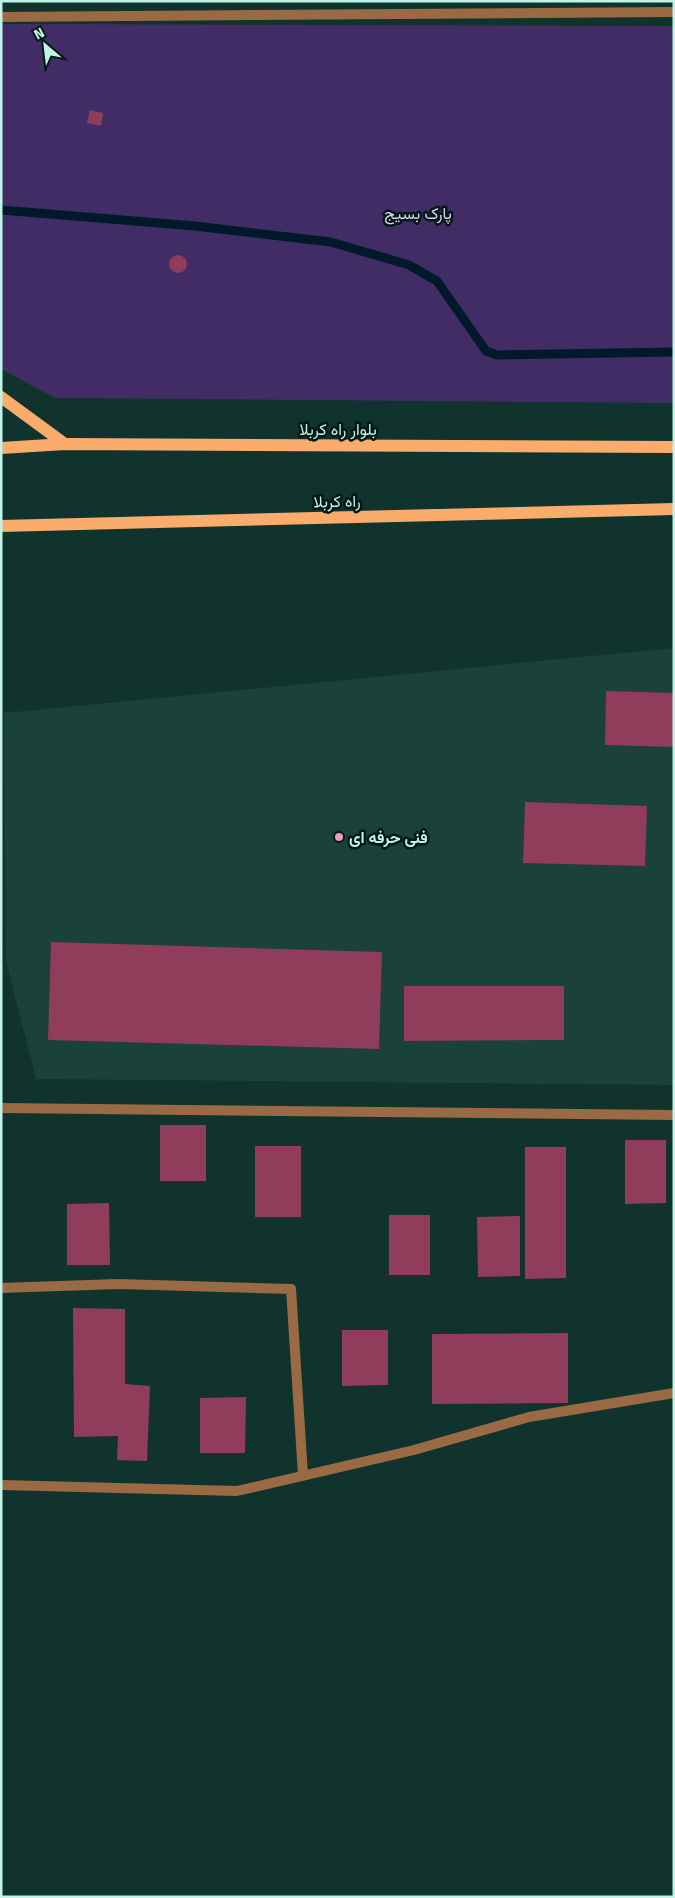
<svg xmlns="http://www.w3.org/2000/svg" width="675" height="1898" viewBox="0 0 675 1898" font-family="'Fira Sans',Vazirmatn,sans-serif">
<rect width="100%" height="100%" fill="#10332d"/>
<path fill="#1a413a" d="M674,648V1085L36,1079L6,961L4,713Z"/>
<path fill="#422c65" d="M1,24L674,26V403L55,398L1,369Z"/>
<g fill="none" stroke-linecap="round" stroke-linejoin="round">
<path stroke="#001a2b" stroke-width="9" d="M1,210L195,226L331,242L409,265L437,281L486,351L497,355L674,352"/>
</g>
<g fill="#903c5b">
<path d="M90,110L103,113L101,126L87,123Z"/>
<circle cx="178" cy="264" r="9"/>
<path d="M606,691L674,693V747L605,745Z"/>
<path d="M525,802L647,806L645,866L523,863Z"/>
<path d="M51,942L382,952L379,1049L48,1040Z"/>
<path d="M404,986H564V1040L404,1041Z"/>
<rect x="160" y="1125" width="46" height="56"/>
<path d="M625,1140H666V1203L625,1204Z"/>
<rect x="255" y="1146" width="46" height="71"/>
<path d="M525,1147H566V1278L525,1279Z"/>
<path d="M109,1203L110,1265H67V1204Z"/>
<rect x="389" y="1215" width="41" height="60"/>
<path d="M520,1216V1276L478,1277L477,1217Z"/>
<path d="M73,1308L125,1309V1384L150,1386L147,1461L117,1460L118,1436L74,1437Z"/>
<path d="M342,1330H388V1385L342,1386Z"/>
<path d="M568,1333V1403L432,1404V1334Z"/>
<path d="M246,1397L245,1453H200V1398Z"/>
</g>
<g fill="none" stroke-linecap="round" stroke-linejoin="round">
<g stroke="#996a44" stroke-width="10">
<path d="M1,17L674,12"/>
<path d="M1,1108L674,1115"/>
<path d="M1,1288L118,1284L291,1289L303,1475"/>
<path d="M1,1485L237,1491L414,1450L529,1417L674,1393"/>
</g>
<g stroke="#f9ac6c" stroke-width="12">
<path d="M1,397L65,444"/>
<path d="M1,448L65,444L674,447"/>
<path d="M1,526L674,509"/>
</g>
</g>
<circle fill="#f09ab5" stroke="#021915" stroke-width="2" cx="339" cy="837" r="5"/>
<g text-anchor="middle" stroke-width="5" stroke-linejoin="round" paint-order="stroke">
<g font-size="16" fill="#ddd0fa" stroke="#021915">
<text x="418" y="219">پارک بسیج</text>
</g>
<g font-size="16" fill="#c2f3e7" stroke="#021915">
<text x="338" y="435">بلوار راه کربلا</text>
<text transform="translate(337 501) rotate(-1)" y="6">راه کربلا</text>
</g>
<g font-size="16" font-weight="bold" fill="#c2f3e7" stroke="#021915" text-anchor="start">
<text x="349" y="843">فنی حرفه ای</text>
</g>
</g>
<rect width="675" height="1898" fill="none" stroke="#c2f3e7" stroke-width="5"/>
<g transform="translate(45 45) rotate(332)" stroke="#021915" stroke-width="4" paint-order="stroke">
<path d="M0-4L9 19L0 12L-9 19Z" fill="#c2f3e7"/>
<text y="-8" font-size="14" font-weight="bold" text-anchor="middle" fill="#c2f3e7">N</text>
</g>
</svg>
